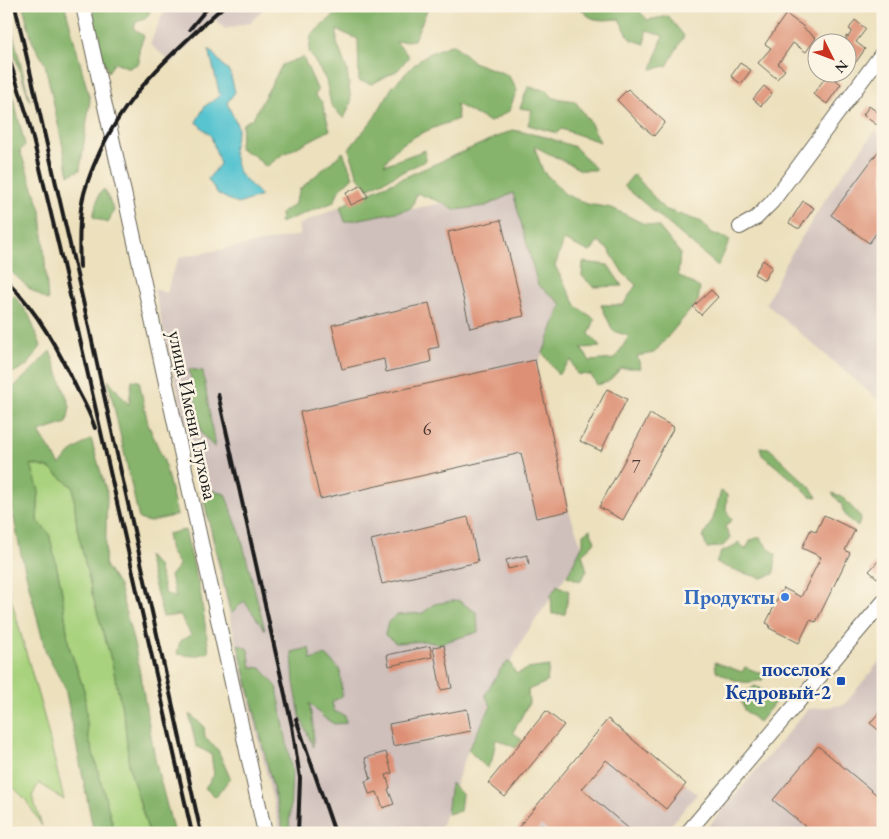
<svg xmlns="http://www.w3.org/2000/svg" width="889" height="839" viewBox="0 0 889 839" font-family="'EB Garamond',serif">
<rect width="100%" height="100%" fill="#fcf5e5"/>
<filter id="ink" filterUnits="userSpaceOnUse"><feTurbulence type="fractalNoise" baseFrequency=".02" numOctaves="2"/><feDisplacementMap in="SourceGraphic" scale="10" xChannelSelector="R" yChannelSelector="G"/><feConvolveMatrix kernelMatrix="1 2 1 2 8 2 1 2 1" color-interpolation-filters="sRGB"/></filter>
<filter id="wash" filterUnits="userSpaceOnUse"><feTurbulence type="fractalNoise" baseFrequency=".0096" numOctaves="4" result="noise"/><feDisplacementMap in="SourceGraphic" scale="20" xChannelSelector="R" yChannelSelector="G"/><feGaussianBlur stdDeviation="1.12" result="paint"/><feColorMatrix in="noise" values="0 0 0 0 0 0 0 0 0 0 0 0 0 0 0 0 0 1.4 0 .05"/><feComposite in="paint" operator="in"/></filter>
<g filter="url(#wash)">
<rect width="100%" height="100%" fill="#ece0bd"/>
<g fill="#cfc0bb">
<path d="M166,6H266L251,22L225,29L215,19L172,63L150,44Z"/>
<path d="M875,131L883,137L882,403L766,304L785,264L836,183Z"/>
<path d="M513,192L538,285L562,304L537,367L569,511L583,551L524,637L492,697L487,715L469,747L439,833H280L154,289L167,293L172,273L180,257L300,235L298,225L340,207L345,222L443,203Z"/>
<path d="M883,657V833H703L808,709L844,705Z"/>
<path d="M608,719L697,794L664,833H514Z"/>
</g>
<g fill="#a8d27d" stroke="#62774c">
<path d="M30,464L49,468L73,487L77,528L93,597L112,663L125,723L129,767L149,833H115L88,735L84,690L69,646L61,586L49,533L37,522L39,491Z"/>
<path d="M6,581L45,720L64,800L39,783L32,796L42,826L26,800L6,780Z"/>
</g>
<g fill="#86b46c" stroke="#516844" fill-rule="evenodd">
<path d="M6,6L30,101L6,30Z"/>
<path d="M23,6H65L90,100L80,170L69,175L45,64L32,41Z"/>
<path d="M92,6H147L150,12L145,19L136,22L134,29L144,36L139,49V63L129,68L115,62L108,72L97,41Z"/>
<path d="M345,6H429L414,40L396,42L409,56L398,70L372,84L359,81L358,39L337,30V43L347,70L351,102L344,119L331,105L326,80L309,52L311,35Z"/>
<path d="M580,6H641L640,12L648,20L668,16L684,36L667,66L652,69L663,36L646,30L645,44L630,39L619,19C602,20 589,23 580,6Z"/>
<path d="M453,44L475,63L508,75L517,90L509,111L490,122L456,104L458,119C434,128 396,139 384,165L425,150V161L369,188L358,177L349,149L374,118L393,86L420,59L430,53Z"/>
<path d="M303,57L318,91L315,95L322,102L330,130L282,155L266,167L253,155L239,149L243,124L253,118L282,65Z"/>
<path d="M6,69L25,145L20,151L41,210L48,301L30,289L6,267Z"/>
<path d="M528,87L546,90L554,98L575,101L590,122L600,142L561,129L557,133L528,125L532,110L520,108Z"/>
<path d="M513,130L546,137L575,147L597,170H581L534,146L543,171L565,194L587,204L612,208L642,223L659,227L680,253L678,275L700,288L698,301L654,353L637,356L641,368H621L608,382L597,385L591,375L577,374L571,360L558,375L543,353L562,304L538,285L513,193L486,206L454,210L443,203L417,193L411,209L345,222L340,207L350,201ZM564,240L590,252L598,242L609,250L623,273L636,285L623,305H601L613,331L629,336L615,359L590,361L581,348L600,347L589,334L595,319L577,307L555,266Z"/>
<path d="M343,152L353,177L339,190L334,202L280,223L281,213L294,205L300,189Z"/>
<path d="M634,174L664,209L702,222L712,233L730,240L718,266L624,186Z"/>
<path d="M104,189L114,210L108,223L93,217L99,194Z"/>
<path d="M583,262L608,265L622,286L594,287L582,276Z"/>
<path d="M14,295L29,315L41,346L28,365L6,376V301Z"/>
<path d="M50,351L70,406L67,423L39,432L60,465L70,453L91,439L107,493L105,566L119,586L136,652L156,764L174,833H149L129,767L125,723L112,663L93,597L77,528L73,487L49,468L31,464L39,491L37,521L49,533L61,586L69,646L84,690L88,735L115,833H94L65,688L46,653L21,554L6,477V394L30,372Z"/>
<path d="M189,369L203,371L215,448L202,434Z"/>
<path d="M108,380L129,405L132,380L139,381L148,424L164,461L177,515L149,522L139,519Z"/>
<path d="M760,447L769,448L809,486L817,497L810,496L798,484L762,455Z"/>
<path d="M201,464L210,490L225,494L240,533L265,630L244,601L231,614L196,467Z"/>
<path d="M721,491L727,495L726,510L732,520L725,527L730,538L723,546L707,548L703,537L713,519Z"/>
<path d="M832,493L841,496L861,517L858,527C851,522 842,514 842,505Z"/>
<path d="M590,529L595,542L582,554L587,571L580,581L567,576L583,544V534Z"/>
<path d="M185,530L201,596L209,652L194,656L177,654L180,641L191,635L180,615L163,617L147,556L158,566L165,593L176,598L170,576L179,565L170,551L167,534Z"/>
<path d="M760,537L768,548L776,554L774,574L762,578L740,572L716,563L721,552L731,548L739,542L745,550L751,540Z"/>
<path d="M557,585L569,591L565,614H552L551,595Z"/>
<path d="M458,600L477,613L478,632L438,644L424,641L396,643L385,635L388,622L397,615L423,613L434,604Z"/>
<path d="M238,644L248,649L251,667L261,668L277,687L292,772L289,833H284Z"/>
<path d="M309,648L311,660L326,655L340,670L342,696L332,702L334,711L345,716L346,723L334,724L323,717L309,703L313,724V747L300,716L294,682L292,652Z"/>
<path d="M509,661L516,674L527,669L549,666L547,682L528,690L529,703L513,732L522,740L516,748L496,739L492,760L487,768L468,750L491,706L485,695L502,667Z"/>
<path d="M715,662L742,672L745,667L765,675L762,680C740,685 736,681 716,671Z"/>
<path d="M755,686L768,693L776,701L759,722L744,710L741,700L745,693Z"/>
<path d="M189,714L204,726L205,738L218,750L230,778L216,797L205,788L214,775L211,754L196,746Z"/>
<path d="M451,783L462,794L460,811L447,814Z"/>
</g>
<path fill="#58c4d0" stroke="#3a7076" d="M209,49L230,73L235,92L227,103L238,127L233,151L239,173L261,196L238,204L218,194L208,179L220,164L211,136L196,122L205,106L220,96Z"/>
<g id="blocks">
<g fill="#dd9074">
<path d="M786,14L804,27L803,28L816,38L806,52L793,43L778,64L785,70L777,79L758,63L771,48L765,44Z"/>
<path d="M855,20L866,29L856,42L865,49L856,62L846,55V36L848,37L852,31L849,29Z"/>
<path d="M740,63L751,70L741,84L731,76Z"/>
<path d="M828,74L841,84L827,104L813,94Z"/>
<path d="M764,86L772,93L761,106L753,99Z"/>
<path d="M628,89L665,122L654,136L640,124L617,100Z"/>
<path d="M869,106L883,116L877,125L863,115Z"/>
<path d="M883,145V224L869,243L831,215Z"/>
<path d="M362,185L368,197L351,205L346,193Z"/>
<path d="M803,201L814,208L800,228H797L789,223Z"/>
<path d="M501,220L524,316L470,328L448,232Z"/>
<path d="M763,260L772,267L764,280L754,274Z"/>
<path d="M711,290L718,297L701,315L693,307Z"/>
<path d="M429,303L439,347L429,349L431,362L386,372L384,359L342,369L332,325Z"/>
<path d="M535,360L569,511L536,518L521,453L320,499L300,412Z"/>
<path d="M607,389L627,399L601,451L580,441Z"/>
<path d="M650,414L674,427L623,520L599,507Z"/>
<path d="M824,515L855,530L845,550L850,553L816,622L810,620L799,643L769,628L770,625L766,623L783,588L801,597L821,557L802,548L811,529L816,532Z"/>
<path d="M468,517L478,562L382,584L371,540Z"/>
<path d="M527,555L529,564L508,569L506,560Z"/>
<path d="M883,556V572L877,578L869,571Z"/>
<path d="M444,645L452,688L441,690L433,647Z"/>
<path d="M430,646L432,657L389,666L387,655Z"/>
<path d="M883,708V734L870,723Z"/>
<path d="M467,709L471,731L393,746L389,724Z"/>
<path d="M546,711L564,725L505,797L488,783Z"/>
<path d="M608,719L686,784L666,809L606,760L582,789L634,833H550L541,825L535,833H514Z"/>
<path d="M818,746L883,800V833H813L773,800Z"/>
<path d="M386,752L392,773L386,775L390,788L388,789L394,804L383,808L377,792L369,794L365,781L371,779L365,758Z"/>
</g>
</g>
</g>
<g filter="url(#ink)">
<use href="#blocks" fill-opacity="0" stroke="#656154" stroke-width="1"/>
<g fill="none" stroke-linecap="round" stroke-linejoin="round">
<defs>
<g id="minor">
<path d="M83,6L265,833"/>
<path d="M740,227L756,218L772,202L883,52"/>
<path d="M687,833L883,602"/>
</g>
</defs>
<use href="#minor" stroke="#656154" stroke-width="16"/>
<use href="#minor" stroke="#fff" stroke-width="14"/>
<g stroke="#1c1c1c" stroke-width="4">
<path d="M15,6L86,314L201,833"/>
<path d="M190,29L209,6"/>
<path d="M6,49L28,118L59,247L192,833"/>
<path d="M80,267C79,247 79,228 81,209C83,191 90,174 97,158C125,94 173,52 224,6"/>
<path d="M6,280C38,311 60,353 79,393C85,404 91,416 95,428"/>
<path d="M218,394L292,726L300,778L298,833"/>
<path d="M296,719L335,833"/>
</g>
</g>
</g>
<circle fill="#3f7fe0" stroke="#fcf5e5" stroke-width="2" cx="785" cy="597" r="5"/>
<rect fill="#1a4fb4" stroke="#fcf5e5" stroke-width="2" x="836" y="676" width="10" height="10" rx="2.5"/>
<g text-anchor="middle" stroke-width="5" stroke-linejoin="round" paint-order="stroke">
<g font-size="18" fill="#4c3932">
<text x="427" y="435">6</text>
<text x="636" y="473">7</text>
</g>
<g font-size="20" fill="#1c1c1c" stroke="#fcf5e5">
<text transform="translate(193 415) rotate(78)" y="7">улица Имени Глухова</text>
</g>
<g font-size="20" font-weight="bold" fill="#366cbe" stroke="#fcf5e5" text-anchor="end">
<text x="775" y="604">Продукты</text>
</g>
<g font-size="20" font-weight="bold" fill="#164399" stroke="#fcf5e5" text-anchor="end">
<text x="831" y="676">поселок<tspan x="831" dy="23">Кедровый-2</tspan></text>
</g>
</g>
<rect width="889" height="839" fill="none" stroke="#fcf5e5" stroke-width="25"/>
<g transform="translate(832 58) rotate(132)"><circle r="24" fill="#fcf5e5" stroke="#a29e95"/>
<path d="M0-4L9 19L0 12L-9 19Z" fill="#c8321e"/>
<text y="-8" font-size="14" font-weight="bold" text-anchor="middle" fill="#1c1c1c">N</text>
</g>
</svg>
